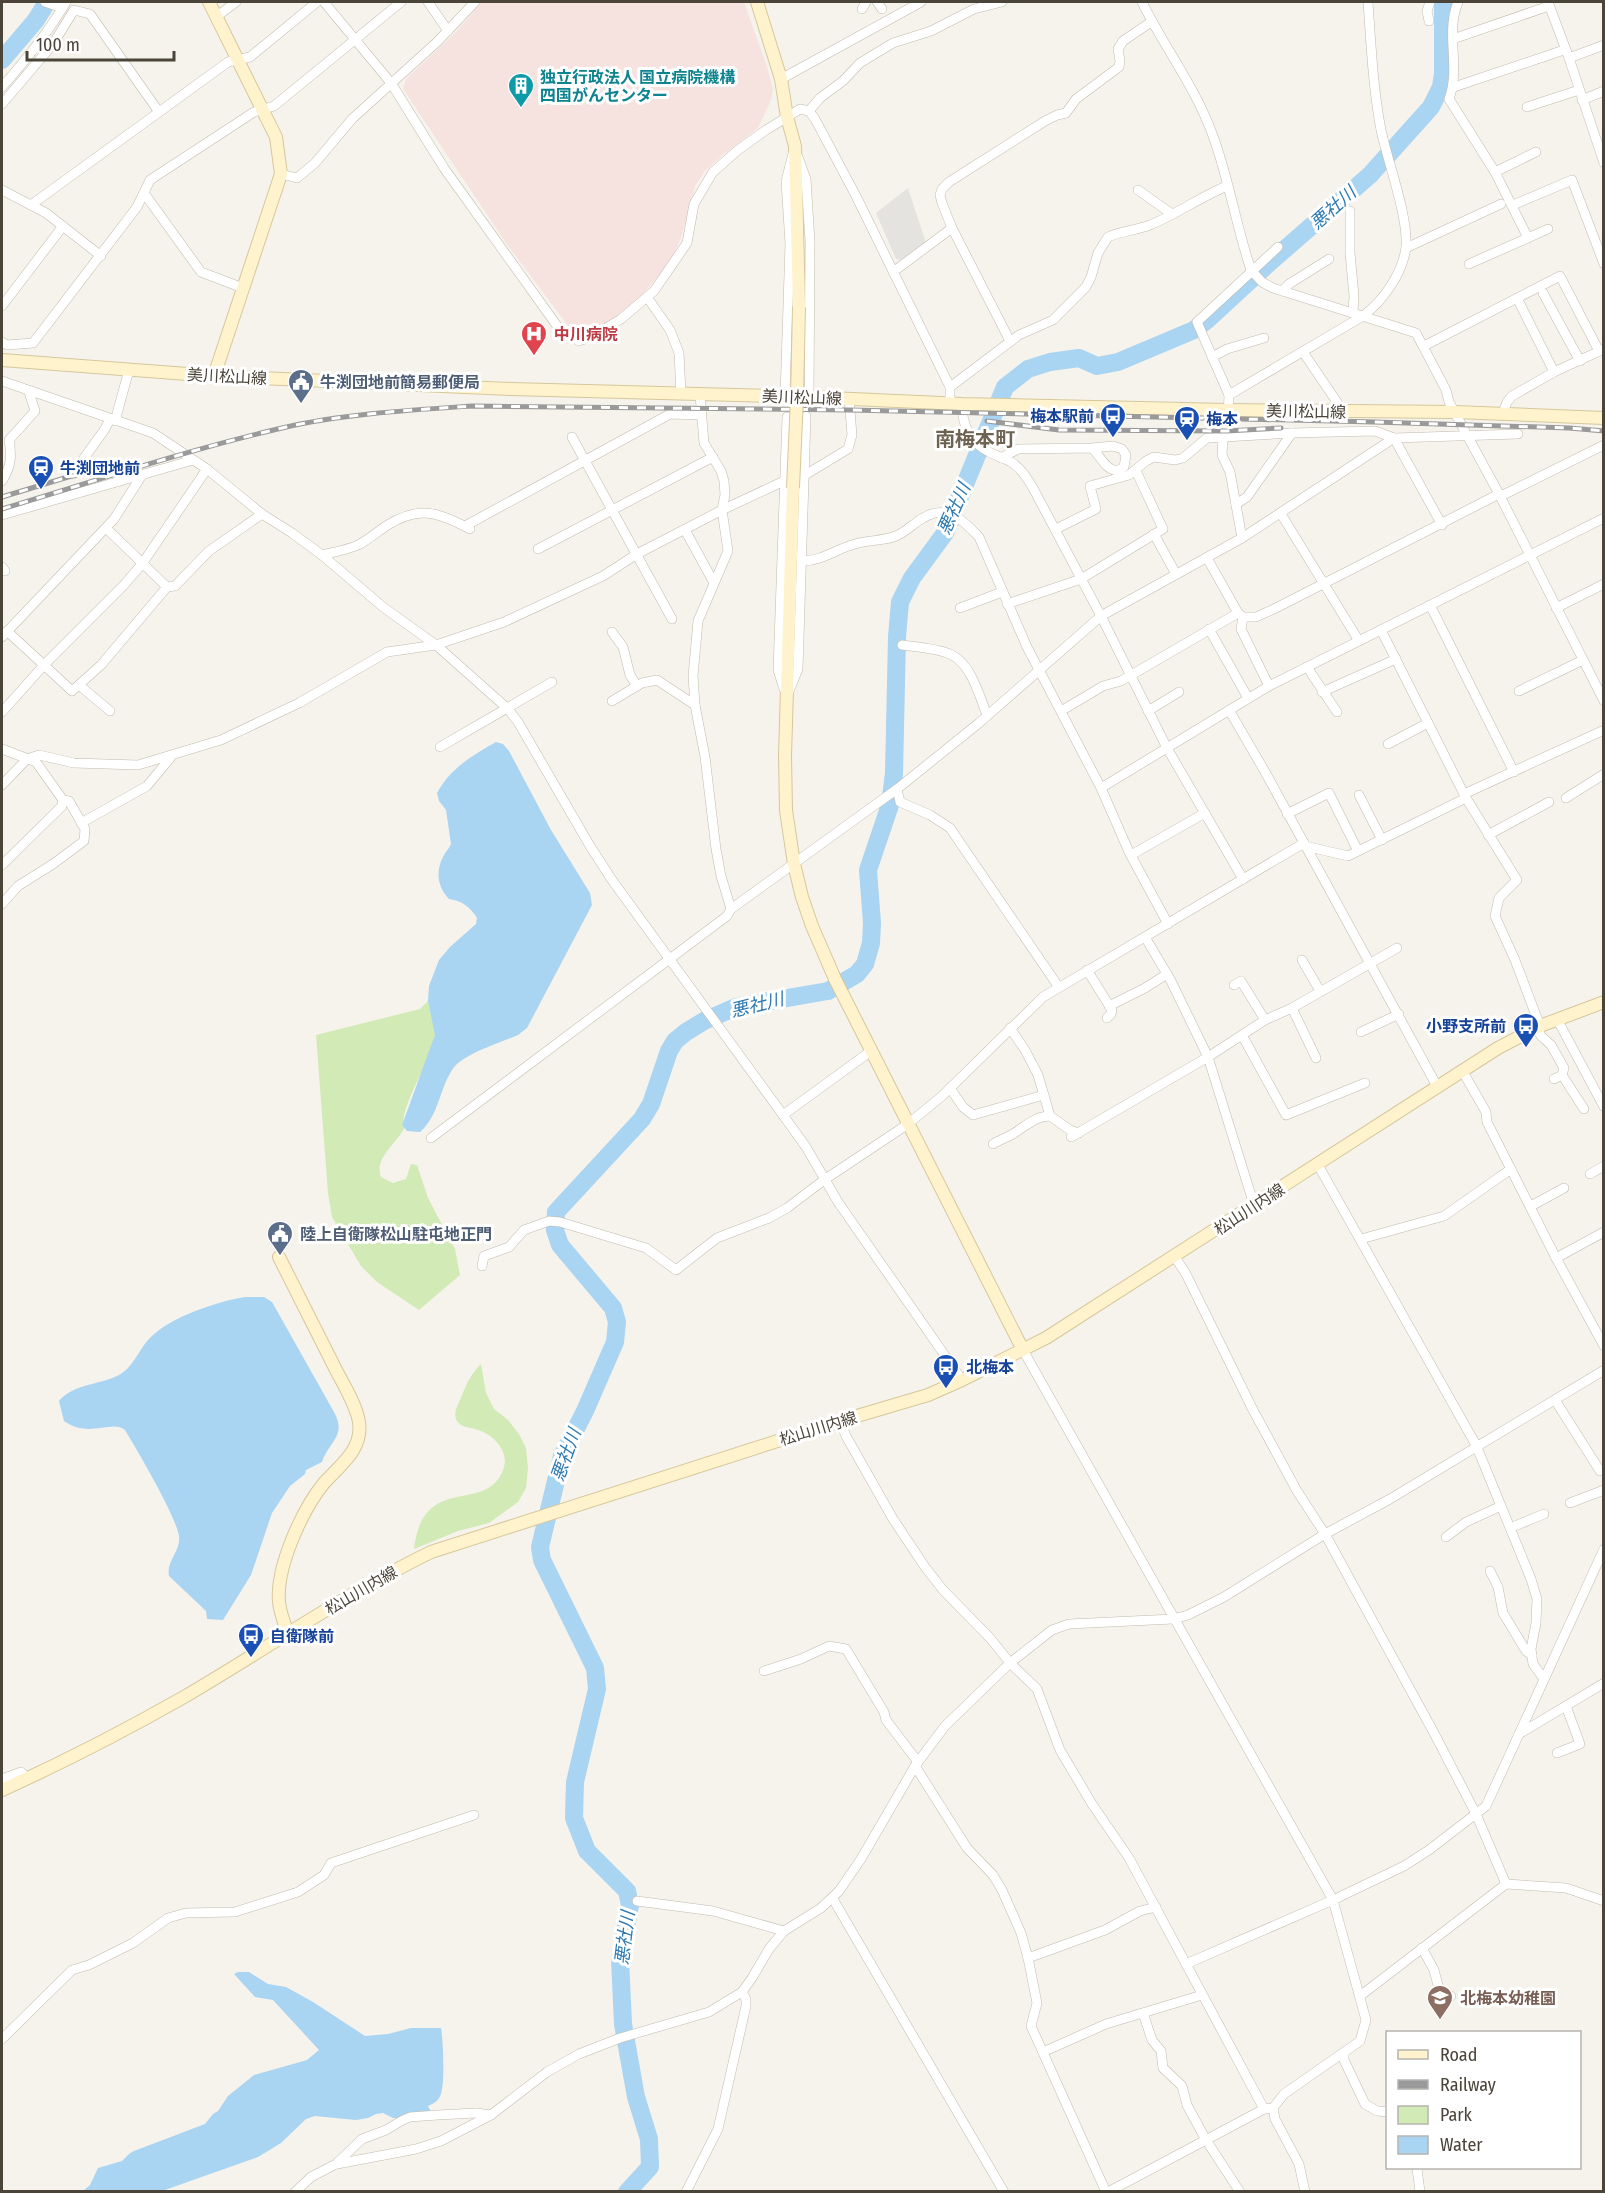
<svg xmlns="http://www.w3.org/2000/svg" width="1605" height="2193" viewBox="0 0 1605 2193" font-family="'Fira Sans Condensed','Noto Sans JP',sans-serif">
<rect width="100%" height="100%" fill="#f6f3ec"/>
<path fill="#f6e3e0" d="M482,2H744L767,67L773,88L772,98L758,128L719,158L705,171L695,186L681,238L673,256L660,274L642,295L619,314L591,332L569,327L506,243L403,89L406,79L455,33Z"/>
<g fill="#d2eab5">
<path d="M428,1001C430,1011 435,1024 435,1034C434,1060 398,1105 404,1129C395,1145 374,1158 381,1177L393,1183L406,1179L411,1164L417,1165L428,1198L455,1249L460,1275L419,1310L377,1282L361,1266L332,1217L328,1193L316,1035L420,1009Z"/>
<path d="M481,1364L486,1393L494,1409L508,1420L519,1434L526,1448L528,1469L526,1488L518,1502L489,1523L458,1531L414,1549C423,1470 489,1517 504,1467C509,1450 492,1434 478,1430C471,1427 461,1428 457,1421C452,1414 459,1403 462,1395C467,1383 471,1374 481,1364Z"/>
</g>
<path fill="#e5e3e0" d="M908,188L926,243L901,260L896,259L876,213Z"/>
<g fill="#a9d4f2">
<path d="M496,742L503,744L509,751L551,830L590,893L592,905L527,1028L518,1035C501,1042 467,1053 455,1066C439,1086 440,1115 420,1132L407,1131L402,1125L435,1035L428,1001L429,986L439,960L450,947L476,924L477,918C470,907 463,901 449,899C438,888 435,872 443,857C445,852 449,849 451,844L446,810L439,801L437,793C451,768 471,756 496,742Z"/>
<path d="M245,1297H264L272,1302L334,1412C347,1436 329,1441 322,1462L306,1470L305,1474L290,1486L272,1513L251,1575L223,1620L207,1619L206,1611L169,1576C166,1561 181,1551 179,1536C176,1516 137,1450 125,1430C111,1419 89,1439 64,1421L59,1401C73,1384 98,1385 117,1376C134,1368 138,1350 150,1338C170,1317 216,1302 245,1297Z"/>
<path d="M238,1972H249L268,1984L286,1987L313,2002L365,2036L388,2034L411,2028H441C443,2039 446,2090 439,2098C437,2102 432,2104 428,2106L431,2112L399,2118H393L383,2113L376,2114L368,2118L356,2120L315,2116L306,2119L281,2143L258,2157L162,2191L82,2192L90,2185L98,2168L122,2161L129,2154L134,2151L205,2124L213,2114L218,2111L228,2096L254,2075L307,2060L319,2050L273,2000L255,1997L234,1974Z"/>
</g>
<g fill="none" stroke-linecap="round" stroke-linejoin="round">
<g stroke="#a9d4f2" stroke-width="18">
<path d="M2,60L36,20L47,2"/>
<path d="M627,2192L650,2167L649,2139L636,2097L623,2024L620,1959L630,1905L627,1891L587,1851L574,1818L575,1782L597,1689L595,1668L542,1560L540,1547L562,1456L585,1411L615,1342L617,1322L613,1308L560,1245L555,1230L556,1212L642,1119L651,1104L669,1051L675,1041L686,1032L704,1021L736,1007L828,991L857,974L865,964L871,943L872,923L868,870L890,805L894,773L897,637L900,602L912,578L945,533L1005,387L1028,369L1050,362L1079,358L1097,366L1118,362L1194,330L1207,320L1269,263L1370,175L1431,107L1441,87L1443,73V2"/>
</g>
<defs>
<g id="street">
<path d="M45,2L62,8"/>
<path d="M324,2L391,83L444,168L560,330L579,341L593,336L621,319L654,291L687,243L694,204L713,172L738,150L766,130L800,109L809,111L815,119L856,196L950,387V403"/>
<path d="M428,2L448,31"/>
<path d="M877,2L882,9"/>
<path d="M1142,2C1164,47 1196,88 1213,136C1229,179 1236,226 1251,270L1262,282L1273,288L1416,333L1446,390L1449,402L1499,494L1604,701"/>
<path d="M1458,2C1445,34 1461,67 1449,99L1495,172L1528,238"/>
<path d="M1548,2L1569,58L1604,163"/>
<path d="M862,9L866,2"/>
<path d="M216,17L236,2"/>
<path d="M1429,21L1427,11L1430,2"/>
<path d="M1453,39L1549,6"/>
<path d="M1569,58L1604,45"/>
<path d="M781,79L921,2"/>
<path d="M2,87C26,60 48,33 66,2"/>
<path d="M1454,87L1564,50"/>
<path d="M1582,100L1604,91"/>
<path d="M2,104L53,44L74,10L90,14L159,112"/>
<path d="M1527,107L1579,90"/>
<path d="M809,111L820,98L843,81L860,63L883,49L893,43L931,31L974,9L1002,2"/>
<path d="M798,157L806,179L810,242L809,397"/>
<path d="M1495,172L1536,152"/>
<path d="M281,174L297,178L315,163L352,119L437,42L475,2"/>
<path d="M2,190L46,213L101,256"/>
<path d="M1138,190L1172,214"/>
<path d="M144,193L201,272L243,288"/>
<path d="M31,205L228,62L250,57L317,2"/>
<path d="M1513,205L1572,180L1604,264"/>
<path d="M1350,211V253L1354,296L1353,312"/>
<path d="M1406,248L1501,204"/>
<path d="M1469,264L1548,229"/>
<path d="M893,272L952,228"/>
<path d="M1282,291L1289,284L1329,259"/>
<path d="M1543,293L1580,361"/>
<path d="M647,297L670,330L679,353L681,394"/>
<path d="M1517,298L1554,372"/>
<path d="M2,306L63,226"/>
<path d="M1010,341L952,228L942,203L940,195L942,189L949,182L1045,121L1057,115L1066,113L1076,99L1119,67L1120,61L1118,49L1123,41L1151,22"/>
<path d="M2,342L7,345L33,343L137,207L150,180L254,112L274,106L401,2"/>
<path d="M1424,346L1560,276L1599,351"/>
<path d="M1303,352L1343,411"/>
<path d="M1212,357L1227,349L1264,338"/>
<path d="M2,381L153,433L207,469L262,514L292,533L322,555L383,607L436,645L508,709L518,722L590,846L612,880L783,1115L806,1147L838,1202L962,1380"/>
<path d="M950,387L1019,335L1053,320L1086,287L1091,277L1098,253L1108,237C1122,231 1137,230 1150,225C1177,214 1200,197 1227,186"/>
<path d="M700,395L704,443L721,471L724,481L725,495L722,510L728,551L698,621L693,676L695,705L705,757L716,849L721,876L731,909"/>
<path d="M1229,395L1197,322L1278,247"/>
<path d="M785,396L790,244L786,181L793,154"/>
<path d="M962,404C962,425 970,442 989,452C996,456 1004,458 1011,462C1021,468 1027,478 1033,488L1101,616L1167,748L1243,879"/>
<path d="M1503,413L1507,402L1512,396L1554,372L1604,349"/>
<path d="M115,421L129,370"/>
<path d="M572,437L672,619"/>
<path d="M1227,437L1229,395L1363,316C1383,301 1403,273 1406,247C1408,215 1388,163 1381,130C1373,88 1371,44 1368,2"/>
<path d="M1223,438L1222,455L1230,472L1242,538"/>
<path d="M1001,458L1018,449L1092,448L1113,446L1122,449L1126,455L1124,467L1117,471C1105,469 1101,457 1092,448"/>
<path d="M82,461L105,429L110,419"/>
<path d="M2,481C11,467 12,457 9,440L35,411L29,392"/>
<path d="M1501,496L1604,445"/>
<path d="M1236,504L1247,497L1292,433"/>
<path d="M1281,514L1359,641"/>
<path d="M2,515L193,460"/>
<path d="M465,526L670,414L701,415"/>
<path d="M1056,529L1096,509L1090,486L1129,475L1146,461L1154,457L1175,460L1183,458L1207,438L1292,433L1375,431L1394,438L1442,525"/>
<path d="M685,530L714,583"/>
<path d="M1154,534L1176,574"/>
<path d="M538,549L713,457"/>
<path d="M322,555C333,552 347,550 358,545C368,540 377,532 386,526C419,505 438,512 470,529"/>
<path d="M1207,558L1238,613"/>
<path d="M802,561C822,561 836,549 855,544C868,540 883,541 896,536C906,532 914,523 923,518C947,503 964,521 979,537L1027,647L1101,788L1129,852L1168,924"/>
<path d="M2,567L5,571"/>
<path d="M167,587L175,586L209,551L262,514"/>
<path d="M1007,604L1081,579L1163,529L1136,471"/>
<path d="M1430,605L1514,772"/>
<path d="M960,608L1002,592"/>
<path d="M1556,608L1604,584"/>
<path d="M1243,617L1241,629L1269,686"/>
<path d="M1209,629L1248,698"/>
<path d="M1381,630L1466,798L1517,880L1499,898L1495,916L1515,960L1540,1026"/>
<path d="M7,631L72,691L101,665L167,587L106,528"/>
<path d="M612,632L623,647L630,675L637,686"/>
<path d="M2,637L114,519L142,475"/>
<path d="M902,645C917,647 936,648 950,654C971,663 979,695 987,715"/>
<path d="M1307,667L1337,712"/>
<path d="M79,685L110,711"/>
<path d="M784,689L778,670L787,417"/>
<path d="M789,691L798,669L806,416"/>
<path d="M1519,691L1583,660"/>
<path d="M1322,692L1396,659"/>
<path d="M612,701L642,683L657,680L695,705"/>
<path d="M1229,710L1264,770L1438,1088"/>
<path d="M1061,711L1103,686L1121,681L1238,613L1243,617H1256L1274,609L1499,494"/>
<path d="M1148,711L1179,692"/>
<path d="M2,712L44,665L123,586L142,564L207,469"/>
<path d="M1388,744L1428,723"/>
<path d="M440,747L552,682"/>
<path d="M2,749L36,762L63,800L69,801L85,829L84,841L53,864L18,886L2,904"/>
<path d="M2,785L27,759L39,755L74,763L138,765L221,740L299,703L387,652L436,645L504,622L603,576L637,554L722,510L784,481L805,475L848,449L852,435L849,398"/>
<path d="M1101,788L1269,686L1604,518"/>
<path d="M897,789L900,802L930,815L950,828L1058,986"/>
<path d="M1464,794L1604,730"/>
<path d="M1359,795L1382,840"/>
<path d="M1566,798L1604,774"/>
<path d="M1287,814L1329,793L1358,851"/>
<path d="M81,823L147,786L171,757"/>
<path d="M1488,835L1549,802"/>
<path d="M1305,846L1348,856L1466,798"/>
<path d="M1131,855L1205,813"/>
<path d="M2,865L62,806L63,800"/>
<path d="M1145,937L1170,979L1208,1057L1254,1205"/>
<path d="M1302,960L1320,991"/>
<path d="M1087,970L1112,1010L1111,1014L1107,1018"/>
<path d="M1234,985L1241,981L1265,1020"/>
<path d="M1109,1006L1145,988L1167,974"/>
<path d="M1292,1008L1316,1058"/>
<path d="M1557,1019L1604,1107"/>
<path d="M1010,1028L1025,1050L1038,1075L1050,1116L1070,1130L1079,1133"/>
<path d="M1537,1028L1541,1036L1551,1045L1564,1068L1562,1075L1554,1079"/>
<path d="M1361,1032L1399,1014"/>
<path d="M1242,1035L1286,1115L1365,1083"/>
<path d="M1463,1072L1486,1112L1487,1122L1556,1258L1604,1346"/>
<path d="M1562,1075L1584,1109"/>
<path d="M950,1088L963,1107L973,1115L1044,1095"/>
<path d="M783,1115L871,1051"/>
<path d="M1071,1137L1208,1057L1265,1020L1292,1008L1397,948"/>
<path d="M431,1138L727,916L731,909L897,789L979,723L1101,616L1242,538L1394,438L1518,434"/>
<path d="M993,1144C998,1141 1005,1138 1011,1135C1024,1128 1034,1116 1050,1116"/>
<path d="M1318,1165L1476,1445L1531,1579L1537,1599L1536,1623L1531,1649L1533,1664L1544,1679"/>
<path d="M1590,1174L1604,1166"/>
<path d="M1531,1206L1564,1188"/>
<path d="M1361,1239L1444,1216L1511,1169"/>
<path d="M1175,1257L1186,1274L1252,1408L1297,1491L1325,1534L1434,1733L1476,1814L1506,1884"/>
<path d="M1556,1258L1604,1232"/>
<path d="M482,1266L484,1256L509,1247L524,1230L549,1221L560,1222L646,1248L676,1270L717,1238L769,1218L787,1208L824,1180L908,1124L942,1096L1043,997L1304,843"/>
<path d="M1023,1350L1333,1900L1366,2020L1360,2041L1284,2094L1273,2108L1264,2109L1108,2192"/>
<path d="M1555,1400L1600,1471"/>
<path d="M840,1421L846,1436L893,1519L925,1567L943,1590L990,1638L1010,1663L1037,1689L1060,1750L1092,1804L1129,1858L1264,2109"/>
<path d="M1570,1503L1604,1490"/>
<path d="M1510,1528L1544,1514"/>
<path d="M1446,1537L1466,1522L1501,1506"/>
<path d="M1490,1571L1498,1587L1503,1613L1526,1651L1532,1655"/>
<path d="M764,1671L801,1659L829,1646L846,1649L884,1712L886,1720L918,1762"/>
<path d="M1519,1734L1604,1683"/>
<path d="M1557,1753L1580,1744L1566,1706"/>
<path d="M915,1766L967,1848L993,1875L1002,1890L1021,1933L1028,1958L1037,2003L1031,2026L1106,2192"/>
<path d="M2,1779L21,1772L27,1778"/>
<path d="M833,1899L1004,2192"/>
<path d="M637,1901L713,1911L784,1931"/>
<path d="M1422,1948L1434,1970L1440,1993L1445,1996H1451"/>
<path d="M1028,1958L1105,1930L1140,1911L1156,1907"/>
<path d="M1186,1964L1333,1900L1404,1866L1429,1850L1486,1806L1604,1549"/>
<path d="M1360,1996L1506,1884L1566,1888L1604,1901"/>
<path d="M1143,2013L1152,2040L1161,2051L1163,2068L1182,2086L1187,2105L1206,2140L1240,2192"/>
<path d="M2,2039L72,1970L89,1965L133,1943L168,1918L186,1913L235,1912L298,1892L324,1875L331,1863L474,1815"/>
<path d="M1043,2052L1106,2024L1202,1995"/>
<path d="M1344,2053V2060L1365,2104L1377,2111L1388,2112"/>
<path d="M1273,2108L1275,2119L1299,2164L1305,2192"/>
<path d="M337,2164L416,2149L441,2141L491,2115"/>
<path d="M1417,2168L1420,2192"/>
<path d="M295,2192L311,2177L336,2164L362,2139L386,2130L401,2121L410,2117L438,2115L476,2113L491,2115L547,2072L579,2054L620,2038L709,2012L742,1992L752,1978L769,1949L784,1931L821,1908L839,1891L861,1859L915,1766L945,1726L1010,1663L1052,1630L1069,1624L1173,1619L1188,1615L1224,1597L1325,1534L1390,1499L1604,1370"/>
<path d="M686,2192L718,2129L746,2006V1999L742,1992"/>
</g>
<g id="secondary">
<path d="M209,2L276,137L281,174L214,376"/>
<path d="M757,2L781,79L787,117L795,146L799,307"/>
<path d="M2,360L214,376L511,389L809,397L962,404L1228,410L1455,412L1604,418"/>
<path d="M793,488L785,756L786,810L794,864L802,897L812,926L835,979L1023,1350"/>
<path d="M279,1257C298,1294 316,1331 335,1368C343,1384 356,1404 359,1422C363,1450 340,1465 324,1483C302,1510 276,1567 279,1602C280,1612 284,1623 288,1633"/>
<path d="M2,1790C64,1762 124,1731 184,1697C266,1649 345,1594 431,1552L840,1421L928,1395L962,1380L1046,1338L1498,1048L1540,1026L1604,1002"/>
</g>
</defs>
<use href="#street" stroke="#c2bbae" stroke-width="10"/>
<use href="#secondary" stroke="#d6c79b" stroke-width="14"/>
<use href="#street" stroke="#fff" stroke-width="9"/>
<use href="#secondary" stroke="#fff3cd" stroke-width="12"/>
<defs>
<g id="rail">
<path d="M987,421L1059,430L1227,431L1281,428"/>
<path d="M2,497L68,477L114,468"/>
<path d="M2,509C95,481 187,450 282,428C341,414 411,410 472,406L849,410L1374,422L1569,428L1604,431"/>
</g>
</defs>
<use href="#rail" stroke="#9a9a9a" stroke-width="5"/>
<use href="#rail" stroke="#fff" stroke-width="3" stroke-dasharray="9" stroke-linecap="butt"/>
<defs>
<path id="secondary-bridge" d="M793,488L797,397L799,307"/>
</defs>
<use href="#secondary-bridge" stroke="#d6c79b" stroke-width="14" stroke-linecap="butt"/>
<use href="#secondary-bridge" stroke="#fff3cd" stroke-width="12"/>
</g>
<defs>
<symbol id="building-pin" viewBox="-11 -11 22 30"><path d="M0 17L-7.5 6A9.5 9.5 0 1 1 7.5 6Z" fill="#0f9aa8" stroke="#fff"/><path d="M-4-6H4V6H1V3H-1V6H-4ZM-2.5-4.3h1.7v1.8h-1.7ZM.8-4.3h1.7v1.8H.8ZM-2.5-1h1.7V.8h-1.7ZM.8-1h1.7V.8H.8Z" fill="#fff"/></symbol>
<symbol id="hospital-pin" viewBox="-11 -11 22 30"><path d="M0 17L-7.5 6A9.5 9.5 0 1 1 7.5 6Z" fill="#e0444e" stroke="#fff"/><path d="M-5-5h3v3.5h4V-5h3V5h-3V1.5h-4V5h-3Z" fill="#fff"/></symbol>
<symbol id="civic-pin" viewBox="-11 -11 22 30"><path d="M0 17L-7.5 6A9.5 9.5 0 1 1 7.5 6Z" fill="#5c6f8a" stroke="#fff"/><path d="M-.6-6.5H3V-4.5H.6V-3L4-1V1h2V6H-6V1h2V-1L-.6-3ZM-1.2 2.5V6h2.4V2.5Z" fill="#fff"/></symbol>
<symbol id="bus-pin" viewBox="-11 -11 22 30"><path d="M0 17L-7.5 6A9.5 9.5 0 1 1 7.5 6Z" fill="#1a4fb4" stroke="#fff"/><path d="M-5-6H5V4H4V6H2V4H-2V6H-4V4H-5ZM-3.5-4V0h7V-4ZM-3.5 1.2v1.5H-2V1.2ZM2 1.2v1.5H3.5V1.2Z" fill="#fff"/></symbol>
<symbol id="station-pin" viewBox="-11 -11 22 30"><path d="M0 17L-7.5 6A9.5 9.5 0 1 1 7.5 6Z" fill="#1a4fb4" stroke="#fff"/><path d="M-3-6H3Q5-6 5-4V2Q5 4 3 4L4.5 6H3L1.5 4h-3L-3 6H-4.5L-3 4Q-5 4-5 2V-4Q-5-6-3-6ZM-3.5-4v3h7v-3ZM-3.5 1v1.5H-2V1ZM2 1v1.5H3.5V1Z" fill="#fff"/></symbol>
<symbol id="school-pin" viewBox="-11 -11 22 30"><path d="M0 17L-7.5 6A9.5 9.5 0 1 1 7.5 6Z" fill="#8d6e63" stroke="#fff"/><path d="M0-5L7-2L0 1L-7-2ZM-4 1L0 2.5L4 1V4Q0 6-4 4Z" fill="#fff"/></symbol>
</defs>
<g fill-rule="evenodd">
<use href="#building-pin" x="506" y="71" width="30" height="40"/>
<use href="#hospital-pin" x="519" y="319" width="30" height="40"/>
<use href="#civic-pin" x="286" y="367" width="30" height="40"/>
<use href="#bus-pin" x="1098" y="401" width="30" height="40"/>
<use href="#station-pin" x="1172" y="404" width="30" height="40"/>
<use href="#station-pin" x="26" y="453" width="30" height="40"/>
<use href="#bus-pin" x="1511" y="1011" width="30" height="40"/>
<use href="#civic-pin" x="265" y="1219" width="30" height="40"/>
<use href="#bus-pin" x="931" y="1352" width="30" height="40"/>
<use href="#bus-pin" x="236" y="1621" width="30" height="40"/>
<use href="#school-pin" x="1425" y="1983" width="30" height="40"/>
</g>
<g text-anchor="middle" stroke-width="6" stroke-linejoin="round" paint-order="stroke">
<g font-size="16" font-weight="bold" fill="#0d838f" stroke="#fff" text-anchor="start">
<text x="540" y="83">独立行政法人 国立病院機構<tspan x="540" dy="18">四国がんセンター</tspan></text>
</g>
<g font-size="16" font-weight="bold" fill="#be3a42" stroke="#fff" text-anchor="start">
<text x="554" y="340">中川病院</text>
</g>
<g font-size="16" fill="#4b4439" stroke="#fff">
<text transform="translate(227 376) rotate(3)" y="6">美川松山線</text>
<text transform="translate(802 397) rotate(2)" y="6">美川松山線</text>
<text transform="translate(1306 411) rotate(1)" y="6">美川松山線</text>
<text transform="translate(1249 1209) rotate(-33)" y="6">松山川内線</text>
<text transform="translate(818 1428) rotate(-17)" y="6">松山川内線</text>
<text transform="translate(361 1590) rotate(-30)" y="6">松山川内線</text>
</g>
<g font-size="16" font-weight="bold" fill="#4e5e75" stroke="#fff" text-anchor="start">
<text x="320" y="388">牛渕団地前簡易郵便局</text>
<text x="300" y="1240">陸上自衛隊松山駐屯地正門</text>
</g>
<g font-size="16" font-weight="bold" fill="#164399" stroke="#fff" text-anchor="start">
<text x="1094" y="422" text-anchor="end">梅本駅前</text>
<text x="1206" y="425">梅本</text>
<text x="60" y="474">牛渕団地前</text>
<text x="1506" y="1032" text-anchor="end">小野支所前</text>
<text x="966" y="1373">北梅本</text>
<text x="270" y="1642">自衛隊前</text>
</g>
<g font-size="16" font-weight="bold" fill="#785e54" stroke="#fff" text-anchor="start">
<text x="1460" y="2004">北梅本幼稚園</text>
</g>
<g font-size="18" font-style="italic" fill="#2e7ab2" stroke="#fff">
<text transform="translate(1333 208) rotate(-42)" y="6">悪社川</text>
<text transform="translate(954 509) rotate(-66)" y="6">悪社川</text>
<text transform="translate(757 1005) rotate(-14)" y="6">悪社川</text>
<text transform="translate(566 1455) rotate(-70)" y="6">悪社川</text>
<text transform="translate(625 1938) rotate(-83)" y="6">悪社川</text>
</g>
<g font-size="20" font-weight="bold" fill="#6e6250" stroke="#fff">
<text x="975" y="446">南梅本町</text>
</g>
</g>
<rect width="1605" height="2193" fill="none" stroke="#4b4439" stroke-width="6"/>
<rect x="1386" y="2031" width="195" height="138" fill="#ffffff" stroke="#b7b4b0" stroke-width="1.5"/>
<rect x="1398" y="2050" width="30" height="9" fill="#fff3cd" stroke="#b7b4b0" stroke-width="1.5"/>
<text x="1440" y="2061" font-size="18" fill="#4b4439">Road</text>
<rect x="1398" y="2080" width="30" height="9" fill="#9a9a9a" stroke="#b7b4b0" stroke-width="1.5"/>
<text x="1440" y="2091" font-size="18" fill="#4b4439">Railway</text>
<rect x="1398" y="2106" width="30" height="18" fill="#d2eab5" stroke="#b7b4b0" stroke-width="1.5"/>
<text x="1440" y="2121" font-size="18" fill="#4b4439">Park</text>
<rect x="1398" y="2136" width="30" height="18" fill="#a9d4f2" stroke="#b7b4b0" stroke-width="1.5"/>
<text x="1440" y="2151" font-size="18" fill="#4b4439">Water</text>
<path d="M27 51v9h147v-9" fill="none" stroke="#4b4439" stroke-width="3"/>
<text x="36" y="51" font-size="18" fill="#4b4439" stroke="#ffffff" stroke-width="4.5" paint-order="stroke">100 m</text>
</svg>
